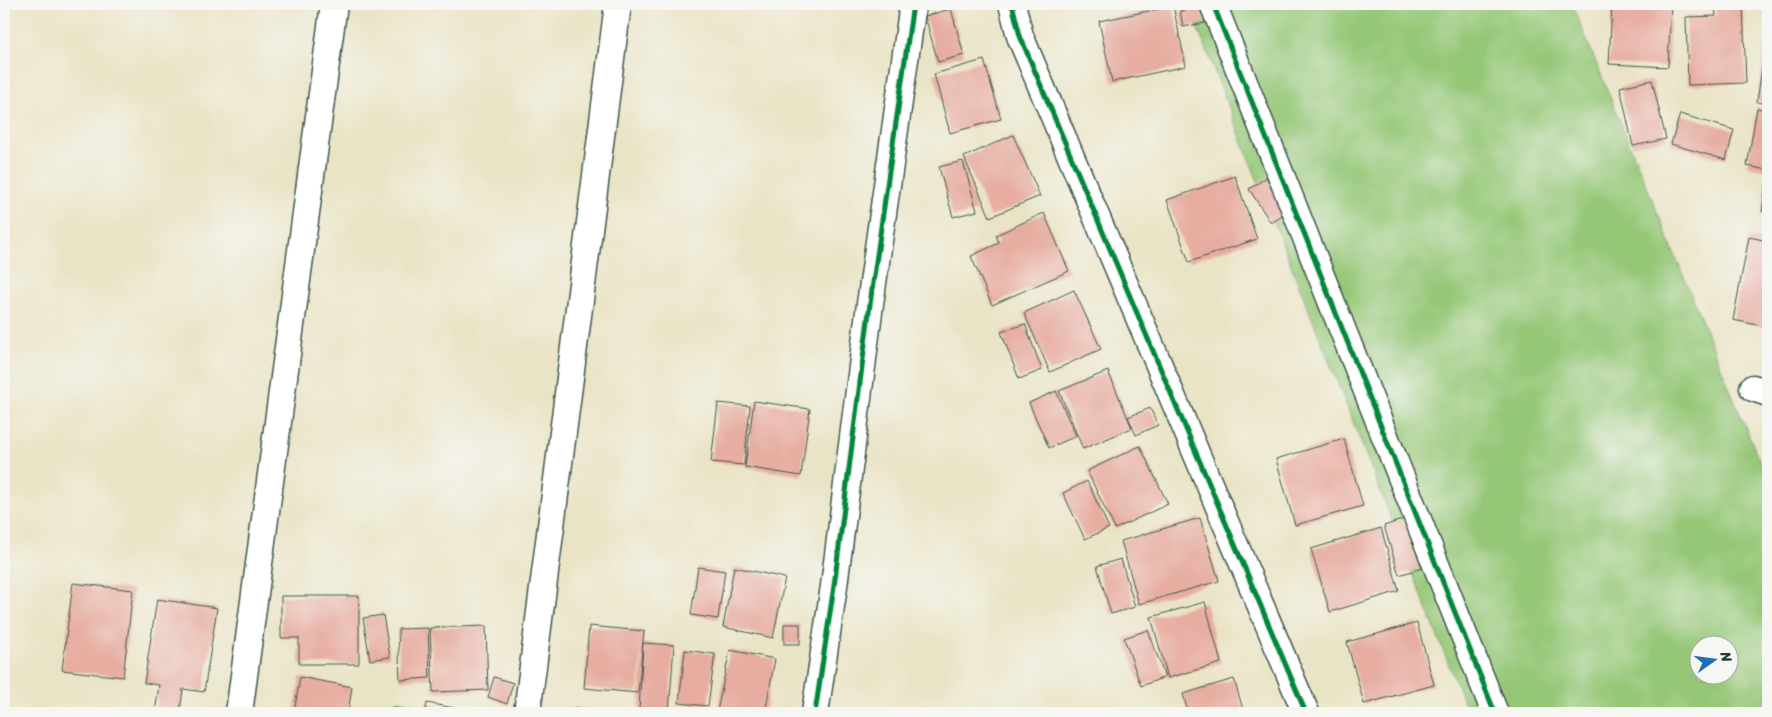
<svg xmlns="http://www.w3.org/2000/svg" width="1772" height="717" viewBox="0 0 1772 717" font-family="Sriracha,sans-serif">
<rect width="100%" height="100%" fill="#f6f6f2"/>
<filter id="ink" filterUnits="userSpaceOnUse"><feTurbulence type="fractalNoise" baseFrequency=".02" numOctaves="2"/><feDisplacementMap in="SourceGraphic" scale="10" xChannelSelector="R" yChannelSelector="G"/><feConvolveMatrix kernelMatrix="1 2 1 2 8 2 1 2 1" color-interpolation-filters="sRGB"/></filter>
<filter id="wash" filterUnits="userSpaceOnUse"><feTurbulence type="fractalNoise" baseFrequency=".0096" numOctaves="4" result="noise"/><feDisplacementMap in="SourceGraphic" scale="20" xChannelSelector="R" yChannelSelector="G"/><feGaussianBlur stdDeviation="1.12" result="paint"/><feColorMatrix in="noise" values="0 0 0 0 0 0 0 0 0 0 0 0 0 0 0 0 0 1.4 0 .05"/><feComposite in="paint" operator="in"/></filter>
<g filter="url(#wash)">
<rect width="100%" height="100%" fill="#eae4c6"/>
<path fill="#95c777" stroke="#5a8256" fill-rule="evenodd" d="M1188,4H1572L1768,482V713H1468ZM1700,644H1730V674H1700Z"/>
<g id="blocks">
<g fill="#e7ada1">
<path d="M1612,4H1671L1668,67L1609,64Z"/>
<path d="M1715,4H1743L1746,83L1688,85L1686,17L1716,16Z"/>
<path d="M1173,6L1186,66L1112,82L1099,21Z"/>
<path d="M1202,6L1205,23L1183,27L1180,11Z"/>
<path d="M951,9L964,55L938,62L925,16Z"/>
<path d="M1767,32H1768V104L1757,102Z"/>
<path d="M984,60L1001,119L950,133L934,74Z"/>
<path d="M1652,80L1666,139L1633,146L1620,87Z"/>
<path d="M1757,108L1768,110V170L1747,166Z"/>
<path d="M1680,114L1734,130L1726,160L1671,144Z"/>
<path d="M1013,135L1040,196L990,217L964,157Z"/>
<path d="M963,161L977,211L953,217L939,167Z"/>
<path d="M1235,176L1257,239L1189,262L1167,200Z"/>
<path d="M1267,177L1289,212L1271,223L1249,189Z"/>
<path d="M1766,184H1768V212H1762Z"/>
<path d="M1044,213L1069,271L992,305L971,256L999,243L996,235Z"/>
<path d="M1749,237L1768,241L1767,327L1733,320Z"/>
<path d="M1074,290L1101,349L1050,372L1024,313Z"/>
<path d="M1025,324L1042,370L1019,379L1001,332Z"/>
<path d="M1108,371L1132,428L1083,449L1059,391Z"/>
<path d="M1056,391L1076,436L1049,448L1029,403Z"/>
<path d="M754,401L810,409L801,476L745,467Z"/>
<path d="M718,403L750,406L744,465L711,462Z"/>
<path d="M1150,408L1158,425L1136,435L1128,417Z"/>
<path d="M1344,439L1363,506L1295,525L1276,459Z"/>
<path d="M1140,446L1168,504L1115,529L1087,471Z"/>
<path d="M1087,481L1109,528L1085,539L1063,493Z"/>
<path d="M1200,518L1219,581L1139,604L1121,541Z"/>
<path d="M1407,518L1422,568L1399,575L1384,526Z"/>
<path d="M1381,528L1399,591L1330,612L1311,549Z"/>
<path d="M1121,559L1135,607L1111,614L1097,566Z"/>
<path d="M698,567L725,571L718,619L691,615Z"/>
<path d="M734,567L785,578L773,638L723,627Z"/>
<path d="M73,583L133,590L123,677L62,670Z"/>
<path d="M281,596H359V664H299V638H281Z"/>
<path d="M157,599L217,608L204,692L183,689L180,713H155L159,685L144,683Z"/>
<path d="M1205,602L1221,663L1168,678L1151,617Z"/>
<path d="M383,615L390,657L370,660L363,618Z"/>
<path d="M1417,623L1434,685L1364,704L1347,642Z"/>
<rect x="784" y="624" width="16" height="20"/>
<path d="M486,626L488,690L433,692L430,628Z"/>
<path d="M589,626L644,631L638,693L584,688Z"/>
<path d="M428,628L430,678L400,680L398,629Z"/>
<path d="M1148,630L1165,677L1141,686L1124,638Z"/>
<path d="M643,643L674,645L669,712L639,710Z"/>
<path d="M685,650L715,654L708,706L679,703Z"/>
<path d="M730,650L775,659L765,713H730L717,711Z"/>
<path d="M300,677L352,687L348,713H294Z"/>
<path d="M494,677L513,683L507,704L488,697Z"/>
<path d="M1234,679L1244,713H1188L1183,694Z"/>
<path d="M427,703L476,712V713H425Z"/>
<path d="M391,707L416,711L415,713H391Z"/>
<path d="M575,708L610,712V713H574Z"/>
</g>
</g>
</g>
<g filter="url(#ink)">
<use href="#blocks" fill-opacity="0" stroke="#3d564a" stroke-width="1"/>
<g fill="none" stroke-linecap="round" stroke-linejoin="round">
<defs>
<g id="street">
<path d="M1012,4L1020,36L1306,713"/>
<path d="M1213,4L1495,713"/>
<path d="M1753,388L1768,393"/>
<path d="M239,713L334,4"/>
<path d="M527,713L618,4"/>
<path d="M815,713L834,586L870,304L913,4"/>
</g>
</defs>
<use href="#street" stroke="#3d564a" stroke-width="29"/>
<use href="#street" stroke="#fff" stroke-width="26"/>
<defs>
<g id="cycleway">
<path d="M1012,4L1020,36L1306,713"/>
<path d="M1213,4L1495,713"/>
<path d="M815,713L834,586L870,304L913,4"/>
</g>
</defs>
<use href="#cycleway" stroke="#f6f6f2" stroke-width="8"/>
<use href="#cycleway" stroke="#00873e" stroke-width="5"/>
</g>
</g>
<rect width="1772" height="717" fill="none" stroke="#f6f6f2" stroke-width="20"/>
<g transform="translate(1714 660) rotate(76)"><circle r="24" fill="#f6f6f2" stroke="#a0aca6"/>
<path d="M0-4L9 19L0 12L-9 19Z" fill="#1f6fb2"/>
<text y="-8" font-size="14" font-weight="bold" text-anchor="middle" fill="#1f3d34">N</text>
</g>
</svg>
